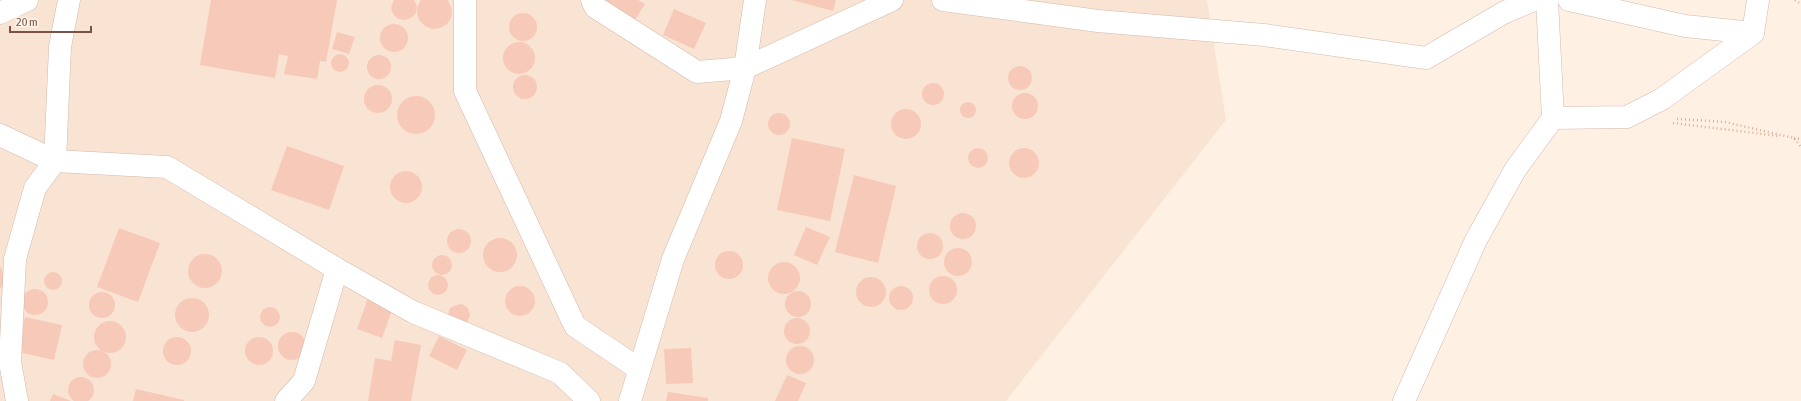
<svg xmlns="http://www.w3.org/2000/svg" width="1801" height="401" viewBox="0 0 1801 401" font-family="'Asap Condensed',sans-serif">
<rect width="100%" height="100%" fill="#fef1e3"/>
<path fill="#f9e4d4" d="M0,0H1207L1226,120L1006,401H0Z"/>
<g fill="#f7c9b8">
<path d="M211,0H337L326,62L320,61L317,79L284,74L288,56L279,54L275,78L200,65Z"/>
<path d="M394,0H414L417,6L416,13L411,18L405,20L398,19L393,14L391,8Z"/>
<path d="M421,0H448L452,10L451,18L447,24L440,28L432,29L425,26L419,20L417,13L418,5Z"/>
<path d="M602,0H638L645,4L631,26Z"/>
<path d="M792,0H836L833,11Z"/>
<path d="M674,9L706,23L694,49L663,35Z"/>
<circle cx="523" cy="27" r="14"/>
<circle cx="394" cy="38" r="14"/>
<path d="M337,32L355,37L349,54L332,49Z"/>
<circle cx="519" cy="58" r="16"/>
<circle cx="340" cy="63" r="9"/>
<circle cx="379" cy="67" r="12"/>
<circle cx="1020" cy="78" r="12"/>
<circle cx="525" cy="87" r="12"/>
<circle cx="933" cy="94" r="11"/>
<circle cx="378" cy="99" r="14"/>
<circle cx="1025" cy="106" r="13"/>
<circle cx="416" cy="115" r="19"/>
<circle cx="968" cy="110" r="8"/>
<circle cx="906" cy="124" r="15"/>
<circle cx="779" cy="124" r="11"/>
<path d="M792,138L845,149L830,221L777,210Z"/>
<path d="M287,146L344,166L329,210L271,190Z"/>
<circle cx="978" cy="158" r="10"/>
<circle cx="1024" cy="163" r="15"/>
<circle cx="406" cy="187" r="16"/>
<path d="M854,175L896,186L878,263L835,252Z"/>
<circle cx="963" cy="226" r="13"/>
<path d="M806,227L830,237L817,265L794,255Z"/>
<path d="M119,228L160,243L138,302L97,287Z"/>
<circle cx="459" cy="241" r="12"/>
<circle cx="930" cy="246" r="13"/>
<circle cx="500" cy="255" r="17"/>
<circle cx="958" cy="262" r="14"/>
<circle cx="729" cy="265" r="14"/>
<circle cx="205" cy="271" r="17"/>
<circle cx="442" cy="265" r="10"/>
<circle cx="784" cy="278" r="16"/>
<path d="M0,266L5,276L4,284L0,289Z"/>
<circle cx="53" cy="281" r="9"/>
<circle cx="438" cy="285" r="10"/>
<circle cx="943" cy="290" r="14"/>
<circle cx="871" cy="292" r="15"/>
<circle cx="901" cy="298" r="12"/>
<circle cx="520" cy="301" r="15"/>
<circle cx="35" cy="302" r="13"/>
<circle cx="798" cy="304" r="13"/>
<circle cx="102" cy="305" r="13"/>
<path d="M368,298L393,307L382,338L357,329Z"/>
<circle cx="192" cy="315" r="17"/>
<path d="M462,304L468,308L470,315L468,321L462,325L448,315L450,308L456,305Z"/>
<circle cx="270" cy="317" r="10"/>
<path d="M25,317L62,325L54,360L18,352Z"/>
<circle cx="797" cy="331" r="13"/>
<circle cx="110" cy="337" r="16"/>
<circle cx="292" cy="346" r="14"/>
<path d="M439,336L467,350L457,370L429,356Z"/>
<circle cx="177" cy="351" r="14"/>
<circle cx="259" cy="351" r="14"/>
<path d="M395,340L421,345L411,401H368L375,358L391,361Z"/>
<circle cx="800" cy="360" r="14"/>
<path d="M691,348L693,383L666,384L664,349Z"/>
<circle cx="97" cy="364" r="14"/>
<path d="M787,375L806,383L798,401H775Z"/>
<circle cx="81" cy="390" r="13"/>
<path d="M136,389L184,400V401H133Z"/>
<path d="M668,392L708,398V401H666Z"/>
<path d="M53,394L71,401H50Z"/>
</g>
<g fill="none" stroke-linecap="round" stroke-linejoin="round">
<defs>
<g id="minor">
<path d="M465,0V91L575,326L639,369"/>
<path d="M592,0L595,7L697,72L745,68L755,0"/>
<path d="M943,0L1098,21L1264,35L1426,58L1505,12L1534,0"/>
<path d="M1547,0L1553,118"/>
<path d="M1569,0L1685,26L1753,33"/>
<path d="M0,13L27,0"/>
<path d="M0,135L55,161L167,167L337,269L413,312L560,373L589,401"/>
<path d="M17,401L10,362L15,259L35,188L55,161L60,47L69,0"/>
<path d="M286,401L304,381L337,269"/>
<path d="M630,401L673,259L731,121L745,68L892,0"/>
</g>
<path id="tertiary" d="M1404,401L1476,240L1515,170L1553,118L1627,117L1662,99L1753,33L1758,0"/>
</defs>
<use href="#minor" stroke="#d4b8ab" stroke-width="23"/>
<use href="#tertiary" stroke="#d4b8ab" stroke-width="23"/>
<g stroke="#dcac9b" stroke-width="2.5" stroke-dasharray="1 3" stroke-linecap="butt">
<path d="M1795,0L1801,4"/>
<path d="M1677,119L1725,122L1794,138L1801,147"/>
<path d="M1673,123L1779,136"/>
<path d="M1794,138L1801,139"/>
</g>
<use href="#minor" stroke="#fff" stroke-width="22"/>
<use href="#tertiary" stroke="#fff" stroke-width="22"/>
</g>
<path d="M10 26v6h81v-6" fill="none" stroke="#7a5246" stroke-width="2"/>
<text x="16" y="26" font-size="12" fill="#7a5246" stroke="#fff5ec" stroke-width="3" paint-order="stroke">20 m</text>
</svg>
